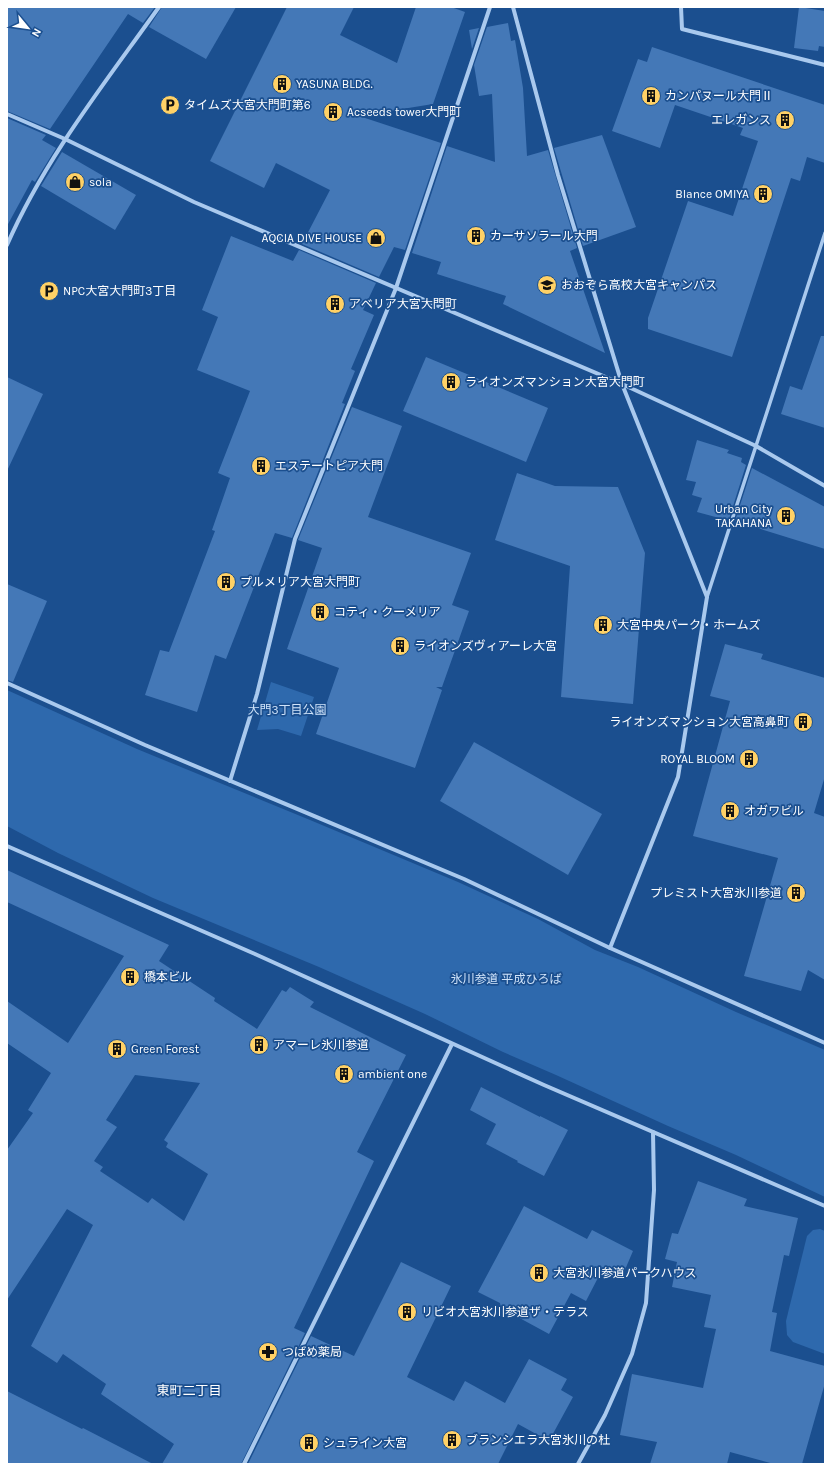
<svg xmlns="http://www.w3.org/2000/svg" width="832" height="1471" viewBox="0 0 832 1471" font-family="Karla,'Noto Sans JP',sans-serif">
<rect width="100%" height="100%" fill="#1b4f8f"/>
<g fill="#2e69ad">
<path d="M271,682L314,697L301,736L278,729L257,730Z"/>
<path d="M7,690L137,749L310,820L458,882L538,919L595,950L638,967L736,1012L825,1050V1197L736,1155L668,1126L556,1075L503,1052L425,1014L319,967L153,898L58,853L7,826Z"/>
<path d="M820,1229L825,1231V1354L793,1342L787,1335L786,1321L807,1236L813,1230Z"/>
</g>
<g fill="#4478b7" fill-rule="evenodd">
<path d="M7,7H155L143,23L128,14L50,129L7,111Z"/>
<path d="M162,7H236L206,59L149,27Z"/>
<path d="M287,7H354L340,35L397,63L416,7H451L465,12L433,104L359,116L441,143L405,250L394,247L379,277L302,244L330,190L276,163L264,188L210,161Z"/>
<path d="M799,7L825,11V47L819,46L818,51L794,48Z"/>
<path d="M508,23L511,41L515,40L523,88L527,156L548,150L577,248L570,251L605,353L503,304L506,296L437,274L441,262L412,253L447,146L495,162L492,94L479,96L474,65L487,27Z"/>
<path d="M479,28L472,49L469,30Z"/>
<path d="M652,47L825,105V163L807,157L800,181L791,178L732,357L648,329V318L688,201L733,216L758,141L740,135L743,128L675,105L660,148L612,131L638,59L647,62Z"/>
<path d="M7,118L46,135L42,140L56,148L35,182L32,180L7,226Z"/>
<path d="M602,135L636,227L583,246L554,148Z"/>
<path d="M62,152L136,195L115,230L41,186Z"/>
<path d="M231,236L293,261L299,250L376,283L363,310L374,315L351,369L355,371L342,403L345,404L292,538L275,533L226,659L215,655L197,712L145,695L160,650L169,652L215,531L212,530L230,478L218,473L250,391L197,370L218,317L202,310Z"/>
<path d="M821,336H825V428L781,414L790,386L802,390Z"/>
<path d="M426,357L548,408L526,462L403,411Z"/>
<path d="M7,377L43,394L7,471Z"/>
<path d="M352,407L402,426L368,517L471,553L452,605L469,611L442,687H436L442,690L415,768L316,734L339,668L287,649L322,548L298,540Z"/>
<path d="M697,440L729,450L727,453L742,458L741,462L746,465L729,519L724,518L723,519L697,512L702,498L692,495L696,482L686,480Z"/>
<path d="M752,468L825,507V549L735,521Z"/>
<path d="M517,473L555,486L618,487L645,553L633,704L561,697L570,566L495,540Z"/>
<path d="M7,584L47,601L13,682L7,680Z"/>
<path d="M725,644L763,654L761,659L825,678V776L814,813L825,817V980L808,970L801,991L744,976L778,858L693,836L730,701L710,696Z"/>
<path d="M474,742L602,814L568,875L440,801Z"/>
<path d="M7,870L169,945L159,961L215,998L214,1001L257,1029L282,990L286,992L290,987L314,1002L310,1007L406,1055L357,1152L374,1161L294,1328L305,1333L241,1464H162L174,1444L101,1394L106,1384L63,1354L57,1363L31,1346L93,1225L67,1209L7,1300V1150L33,1113L28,1110L51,1073L7,1043V1001L68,1043L124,956L7,902ZM135,1075L200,1083L164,1140L168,1143L166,1147L208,1174L184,1221L152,1198L148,1203L100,1171L103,1167L94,1161L117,1127L106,1120Z"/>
<path d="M481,1087L540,1117V1116L568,1130L544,1176L517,1162L518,1161L486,1144L496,1124L470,1110Z"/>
<path d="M698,1181L747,1199L744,1206L798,1218L789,1256L784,1255L772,1312L777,1313L770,1351L825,1366V1383L802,1464H774L730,1452L727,1464H650L657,1442L620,1435L632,1374L703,1388L716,1329L704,1327L711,1295L672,1287L677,1262L665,1259L672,1233L678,1234Z"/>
<path d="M524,1206L587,1239L592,1230L633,1251L621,1279L602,1270L586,1301L571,1293L549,1334L501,1308L500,1303L478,1292Z"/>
<path d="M401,1262L451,1286L407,1377L454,1401L465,1381L505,1403L529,1359L567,1379L561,1390L573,1397L549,1441L518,1424L498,1464H248L311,1336L354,1356Z"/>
<path d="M7,1391L82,1429L83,1428L153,1464H7Z"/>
</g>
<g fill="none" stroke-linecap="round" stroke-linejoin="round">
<path stroke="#a9c9ee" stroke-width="3.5" d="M707,597L825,233"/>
<g stroke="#a9c9ee" stroke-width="4">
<path d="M513,7L558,175L622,384L707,597L678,777L610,948"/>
<path d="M681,7L682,29L825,65"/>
<path d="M7,114L65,139L194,202L622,384L756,446L825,486"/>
<path d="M7,245C45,158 105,83 159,7"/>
<path d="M7,683L145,745L464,879L610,948L825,1043"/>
<path d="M230,781L257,694L295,539L396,288L490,7"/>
<path d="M7,846L255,954L544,1085L825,1206"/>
<path d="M244,1464L452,1044"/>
<path d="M578,1464L605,1415L632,1354L646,1303L654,1190L653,1132"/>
</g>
</g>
<defs>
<symbol id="building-disc" viewBox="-11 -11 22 22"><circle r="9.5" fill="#ffd166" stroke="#1b4f8f"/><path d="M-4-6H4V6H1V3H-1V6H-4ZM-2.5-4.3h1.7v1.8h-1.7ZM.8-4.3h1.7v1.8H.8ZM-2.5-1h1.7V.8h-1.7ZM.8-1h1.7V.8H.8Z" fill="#111"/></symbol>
<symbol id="parking-disc" viewBox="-11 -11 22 22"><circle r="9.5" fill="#ffd166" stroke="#1b4f8f"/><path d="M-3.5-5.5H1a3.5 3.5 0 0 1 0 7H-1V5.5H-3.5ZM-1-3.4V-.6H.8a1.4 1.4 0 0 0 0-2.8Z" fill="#111"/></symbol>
<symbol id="shop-disc" viewBox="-11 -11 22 22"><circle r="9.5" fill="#ffd166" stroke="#1b4f8f"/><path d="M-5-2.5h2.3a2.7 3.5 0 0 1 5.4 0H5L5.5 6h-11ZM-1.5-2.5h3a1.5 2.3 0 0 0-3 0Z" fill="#111"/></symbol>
<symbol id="school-disc" viewBox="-11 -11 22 22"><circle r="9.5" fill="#ffd166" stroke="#1b4f8f"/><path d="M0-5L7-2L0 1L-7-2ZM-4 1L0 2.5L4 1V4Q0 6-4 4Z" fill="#111"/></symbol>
<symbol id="pharmacy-disc" viewBox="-11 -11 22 22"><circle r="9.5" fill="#ffd166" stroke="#1b4f8f"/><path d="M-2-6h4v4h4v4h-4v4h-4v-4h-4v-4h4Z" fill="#111"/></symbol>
</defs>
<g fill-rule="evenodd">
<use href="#building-disc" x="271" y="73" width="22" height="22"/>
<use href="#building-disc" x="640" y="85" width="22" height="22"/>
<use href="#parking-disc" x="159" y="94" width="22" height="22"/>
<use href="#building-disc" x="322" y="101" width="22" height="22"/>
<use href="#building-disc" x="774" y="109" width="22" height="22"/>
<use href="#shop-disc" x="64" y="171" width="22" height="22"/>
<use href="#building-disc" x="752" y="183" width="22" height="22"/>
<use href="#building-disc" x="465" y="225" width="22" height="22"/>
<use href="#shop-disc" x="365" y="227" width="22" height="22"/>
<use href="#school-disc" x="536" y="274" width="22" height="22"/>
<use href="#parking-disc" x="38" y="280" width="22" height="22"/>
<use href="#building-disc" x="324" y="293" width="22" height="22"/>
<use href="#building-disc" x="440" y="371" width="22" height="22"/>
<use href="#building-disc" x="250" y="455" width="22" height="22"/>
<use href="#building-disc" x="775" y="505" width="22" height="22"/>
<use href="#building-disc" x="215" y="571" width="22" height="22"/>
<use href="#building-disc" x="309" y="601" width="22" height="22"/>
<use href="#building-disc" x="592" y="614" width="22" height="22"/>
<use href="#building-disc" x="389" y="635" width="22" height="22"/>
<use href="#building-disc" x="792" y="711" width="22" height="22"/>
<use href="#building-disc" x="738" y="748" width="22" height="22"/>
<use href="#building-disc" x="719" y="800" width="22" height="22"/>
<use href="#building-disc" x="785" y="882" width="22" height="22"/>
<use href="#building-disc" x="119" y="966" width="22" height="22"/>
<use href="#building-disc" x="248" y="1034" width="22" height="22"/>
<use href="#building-disc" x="106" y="1038" width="22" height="22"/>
<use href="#building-disc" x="333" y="1063" width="22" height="22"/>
<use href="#building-disc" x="528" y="1262" width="22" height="22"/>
<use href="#building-disc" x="396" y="1301" width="22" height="22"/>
<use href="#pharmacy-disc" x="257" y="1341" width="22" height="22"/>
<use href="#building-disc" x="441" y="1429" width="22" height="22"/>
<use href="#building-disc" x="298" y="1432" width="22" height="22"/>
</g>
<g text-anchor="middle" stroke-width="3.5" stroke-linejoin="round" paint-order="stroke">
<g font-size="12" fill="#fff" stroke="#1b4f8f" text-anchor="start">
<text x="296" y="88">YASUNA BLDG.</text>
<text x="665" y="100">カンパヌール大門Ⅱ</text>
<text x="184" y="109">タイムズ大宮大門町第6</text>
<text x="347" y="116">Acseeds tower大門町</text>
<text x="771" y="124" text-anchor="end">エレガンス</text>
<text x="89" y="186">sola</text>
<text x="749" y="198" text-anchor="end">Blance OMIYA</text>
<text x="490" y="240">カーサソラール大門</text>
<text x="362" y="242" text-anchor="end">AQCIA DIVE HOUSE</text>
<text x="561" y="289">おおぞら高校大宮キャンパス</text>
<text x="63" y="295">NPC大宮大門町3丁目</text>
<text x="349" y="308">アベリア大宮大門町</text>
<text x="465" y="386">ライオンズマンション大宮大門町</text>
<text x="275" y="470">エステートピア大門</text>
<text x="772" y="513" text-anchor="end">Urban City<tspan x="772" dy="14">TAKAHANA</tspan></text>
<text x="240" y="586">プルメリア大宮大門町</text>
<text x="334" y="616">コティ・クーメリア</text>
<text x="617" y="629">大宮中央パーク・ホームズ</text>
<text x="414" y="650">ライオンズヴィアーレ大宮</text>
<text x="789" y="726" text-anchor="end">ライオンズマンション大宮高鼻町</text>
<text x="735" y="763" text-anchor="end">ROYAL BLOOM</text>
<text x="744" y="815">オガワビル</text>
<text x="782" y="897" text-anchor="end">プレミスト大宮氷川参道</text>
<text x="144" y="981">橋本ビル</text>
<text x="273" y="1049">アマーレ氷川参道</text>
<text x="131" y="1053">Green Forest</text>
<text x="358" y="1078">ambient one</text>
<text x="553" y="1277">大宮氷川参道パークハウス</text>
<text x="421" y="1316">リビオ大宮氷川参道ザ・テラス</text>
<text x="282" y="1356">つばめ薬局</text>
<text x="466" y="1444">ブランシエラ大宮氷川の杜</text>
<text x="323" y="1447">シュライン大宮</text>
</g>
<g font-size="12" fill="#cfe3fa" stroke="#1b4f8f">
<text x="287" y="714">大門3丁目公園</text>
<text x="506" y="983">氷川参道 平成ひろば</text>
</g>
<g font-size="13" fill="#fff" stroke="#1b4f8f">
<text x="189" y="1395">東町二丁目</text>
</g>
</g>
<rect width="832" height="1471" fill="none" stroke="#ffffff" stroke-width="16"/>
<g transform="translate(28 28) rotate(119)" stroke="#1b4f8f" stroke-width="3" paint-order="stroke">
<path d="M0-3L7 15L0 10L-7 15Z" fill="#ffffff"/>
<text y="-6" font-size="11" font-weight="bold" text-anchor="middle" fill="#ffffff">N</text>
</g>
</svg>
